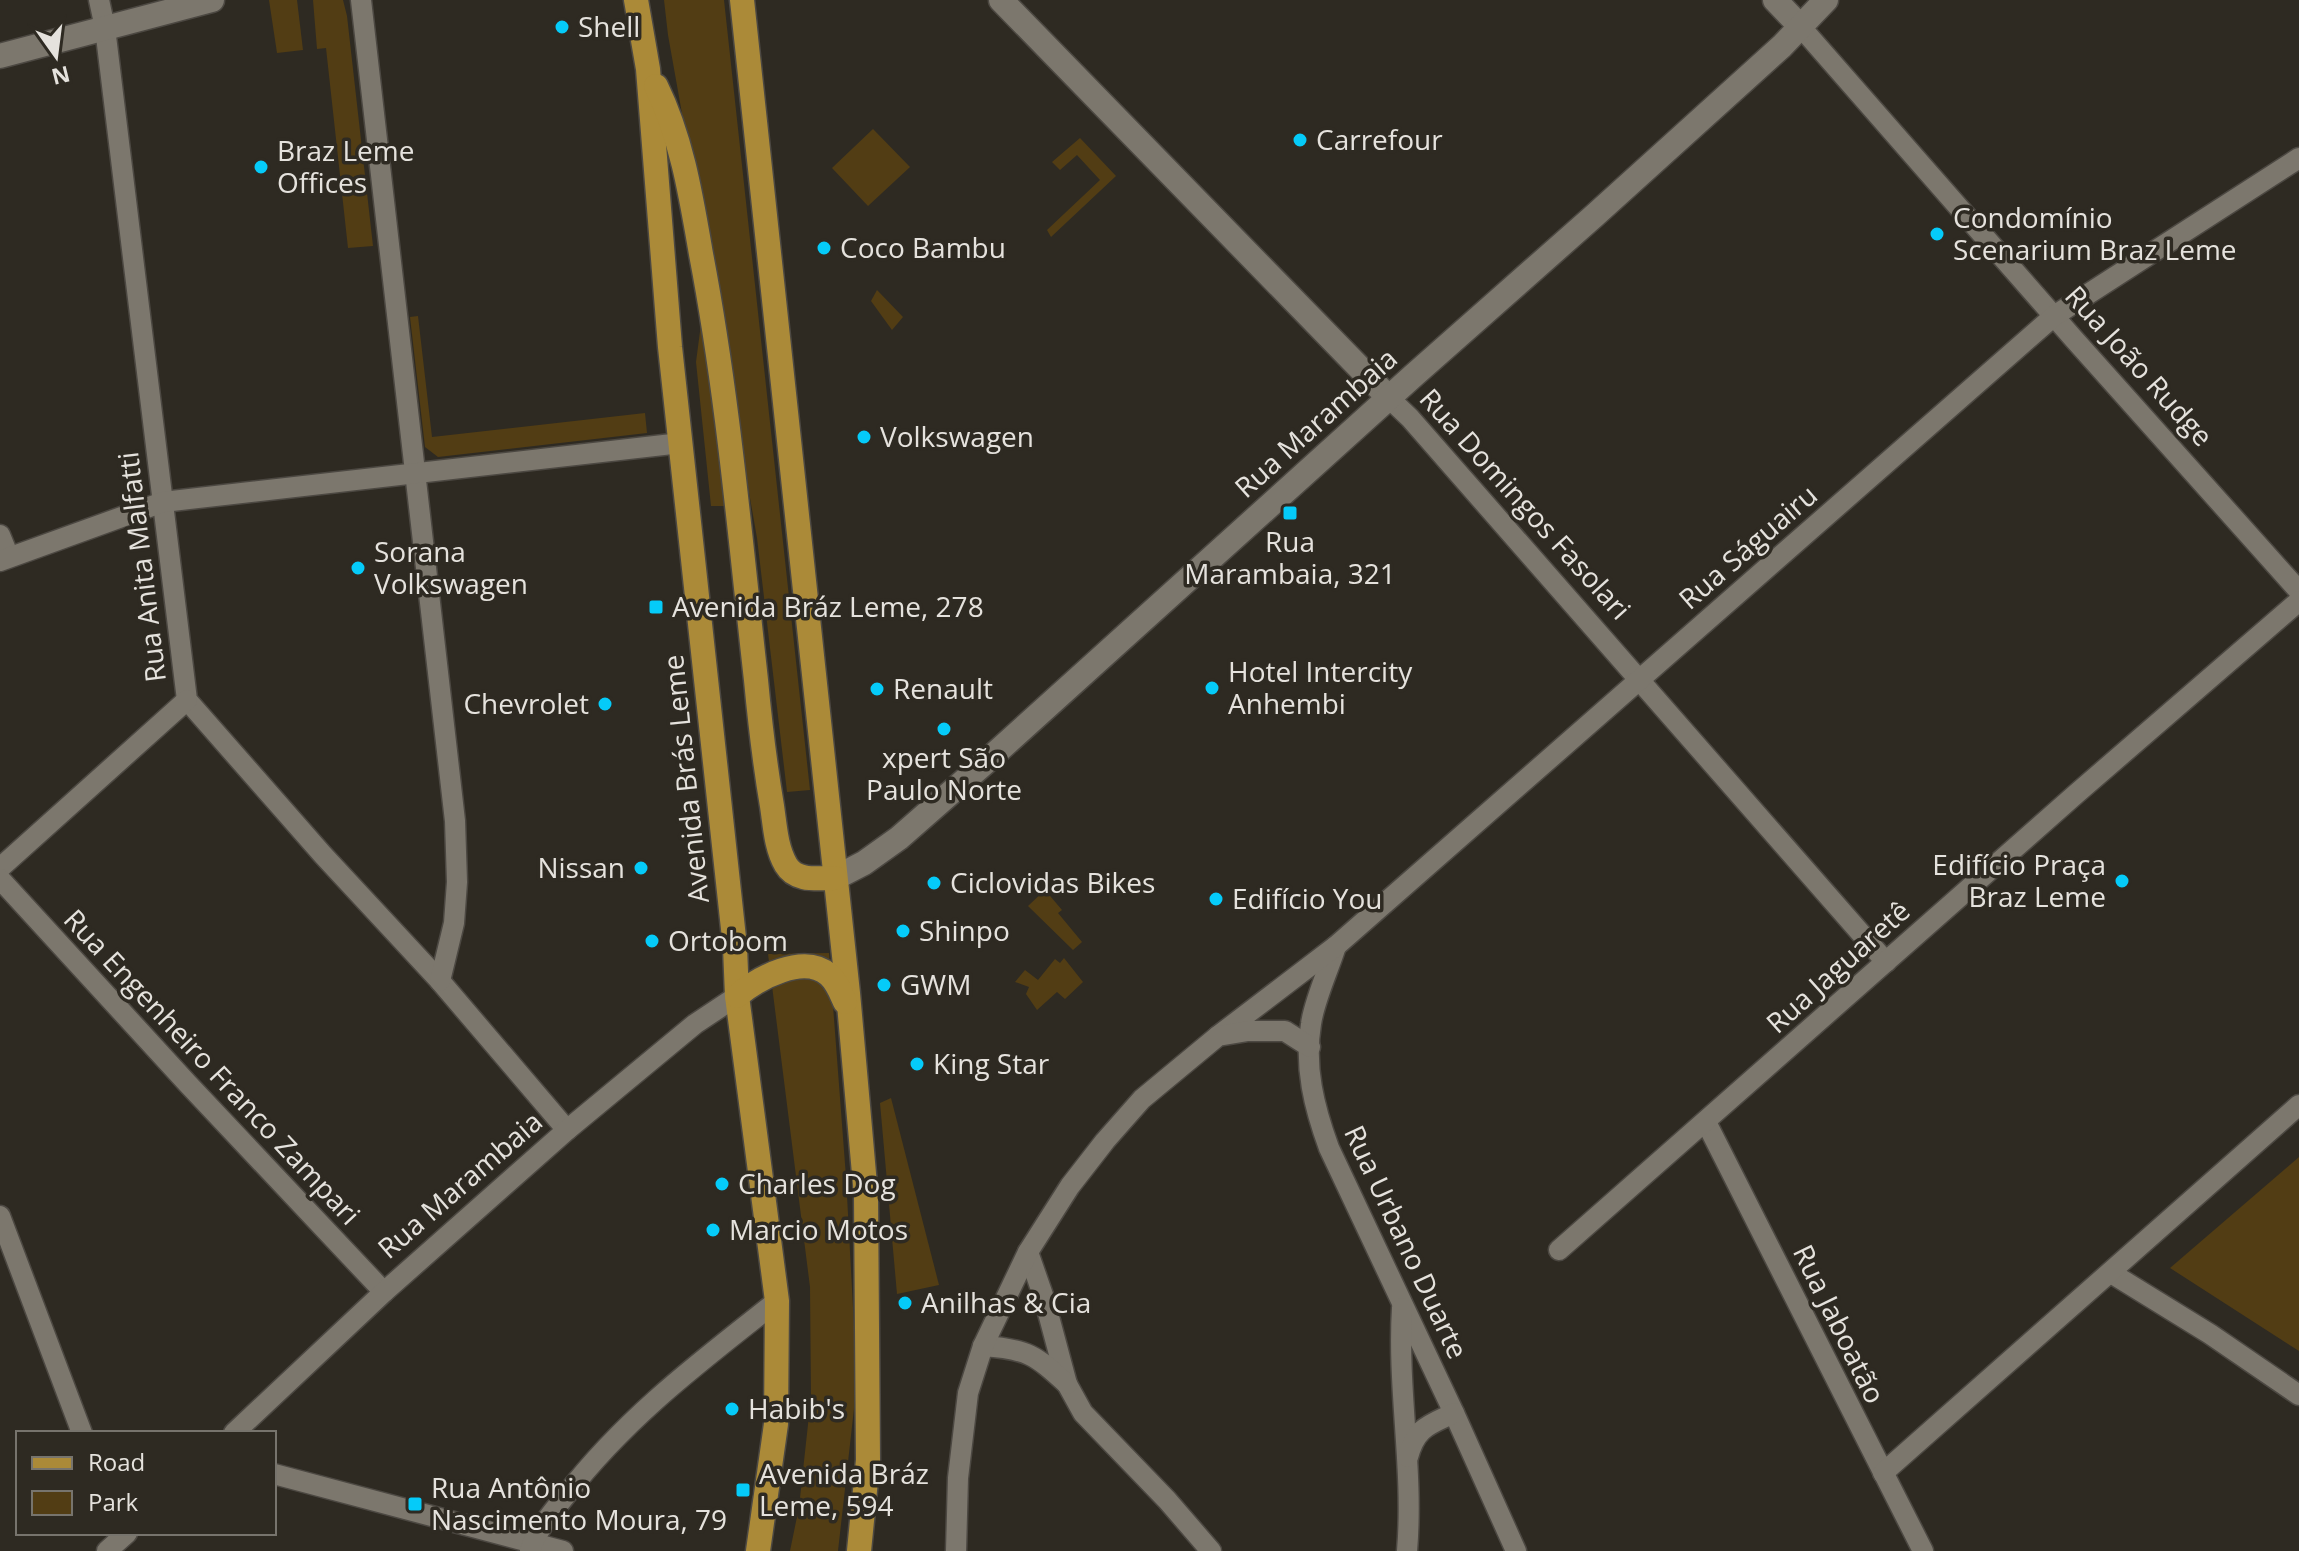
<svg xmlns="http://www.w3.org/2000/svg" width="2299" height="1551" viewBox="0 0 2299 1551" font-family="'Open Sans',sans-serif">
<rect width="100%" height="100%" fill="#2e2a22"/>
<g fill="#523d14">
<path d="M269,0H297L303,50L277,53Z"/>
<path d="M313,0H343L347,16L373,246L348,248L326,48L317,49Z"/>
<path d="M664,0H724L810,790L787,792L757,538L716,304L728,506H711L696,362L704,301L714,293L668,35Z"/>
<path d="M873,129L910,167L868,206L832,168Z"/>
<path d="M1080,138L1116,176L1051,237L1047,230L1100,180L1077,155L1060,170L1052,162Z"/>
<path d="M877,290L903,317L892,330L871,301Z"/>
<path d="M418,316L432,437L645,413L647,433L438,457L425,447L410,317Z"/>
<path d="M1045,890L1062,910L1058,913L1082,942L1073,950L1028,906Z"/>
<path d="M829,953L846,1177L857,1382L838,1551H790L799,1507L811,1397L810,1287L768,954Z"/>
<path d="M1064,958L1083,982L1065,999L1057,992L1037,1010L1026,994L1029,987L1015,982L1025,970L1038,980L1055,959L1060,963Z"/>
<path d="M891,1098L939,1285L897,1294L880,1103Z"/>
<path d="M2299,1157V1351L2170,1268Z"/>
</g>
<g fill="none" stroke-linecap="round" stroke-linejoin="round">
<defs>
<g id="street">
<path d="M99,0L105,28L187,700L323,855L440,981L567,1130"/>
<path d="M361,0L455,821L457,882L454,923L440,981"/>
<path d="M1800,26L2073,338L2299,591"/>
<path d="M1389,398L1410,418L1886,962"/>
<path d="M0,535L9,557"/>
<path d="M0,561L163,502L681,443"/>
<path d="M0,868L187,700"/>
<path d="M0,879L188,1084L384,1292"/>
<path d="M1336,946C1329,969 1314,1001 1311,1024C1304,1067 1314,1107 1329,1148L1454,1413L1516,1551"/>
<path d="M1218,1036L1336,946L2054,316L2299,158"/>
<path d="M1706,1122L1923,1551"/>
<path d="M0,1216L82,1433"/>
<path d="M1559,1250L2076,794L2299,601"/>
<path d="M1028,1252L1044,1298L1067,1384L1083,1413L1167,1500L1211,1551"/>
<path d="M2111,1273L2210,1334L2299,1395"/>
<path d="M1402,1308C1397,1389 1414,1470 1407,1551"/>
<path d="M983,1346C1028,1349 1035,1355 1067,1384"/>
<path d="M234,1433L384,1292L567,1130L695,1024L737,996"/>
<path d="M1408,1457C1416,1427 1429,1425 1454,1413"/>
<path d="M1883,1473L2299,1105"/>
<path d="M274,1474L563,1551"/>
<path d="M107,1551L127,1533"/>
<path d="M530,1551C536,1530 553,1512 566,1495C626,1417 701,1361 777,1301"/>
<path d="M956,1551L958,1478L968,1393L983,1346L1028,1252L1070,1186L1105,1141L1142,1099L1218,1036L1248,1031H1285L1310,1047"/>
</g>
<g id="secondary">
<path d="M1001,0L1389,398"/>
<path d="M1775,0L1800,26"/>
<path d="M0,56L212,0"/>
<path d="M835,878L864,863L899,838L988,760L1413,376L1594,216L1782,46L1826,0"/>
</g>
<g id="primary">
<path d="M636,0L648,69L670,347L735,947L737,996L777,1301L776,1424L758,1551"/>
<path d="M742,0L848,993L866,1196L868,1460L859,1551"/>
<path d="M656,86C682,139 691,196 701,254C728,395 740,538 756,680C760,723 765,765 772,806C775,826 776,848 786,865C796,882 818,878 835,878"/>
<path d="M737,996C758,978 804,953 829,975C837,982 841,993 845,1002"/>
</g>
</defs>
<use href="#street" stroke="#4c4842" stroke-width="23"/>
<use href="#secondary" stroke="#4c4842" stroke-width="27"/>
<use href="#primary" stroke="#4c4842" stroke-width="27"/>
<use href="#street" stroke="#7c776d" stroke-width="20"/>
<use href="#secondary" stroke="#7c776d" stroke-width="24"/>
<use href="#primary" stroke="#ab8a38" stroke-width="24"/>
</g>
<g fill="#05cbf9" stroke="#2e2a22" stroke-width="3">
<circle cx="562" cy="27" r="8"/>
<circle cx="1300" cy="140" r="8"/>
<circle cx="261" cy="167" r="8"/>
<circle cx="1937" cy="234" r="8"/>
<circle cx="824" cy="248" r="8"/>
<circle cx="864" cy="437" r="8"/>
<rect x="1282" y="505" width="16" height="16" rx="4"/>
<circle cx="358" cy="568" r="8"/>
<rect x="648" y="599" width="16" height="16" rx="4"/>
<circle cx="1212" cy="688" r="8"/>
<circle cx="877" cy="689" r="8"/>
<circle cx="605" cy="704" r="8"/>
<circle cx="944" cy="729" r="8"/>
<circle cx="641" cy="868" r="8"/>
<circle cx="2122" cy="881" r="8"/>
<circle cx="934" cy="883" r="8"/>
<circle cx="1216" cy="899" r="8"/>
<circle cx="903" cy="931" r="8"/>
<circle cx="652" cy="941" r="8"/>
<circle cx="884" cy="985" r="8"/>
<circle cx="917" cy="1064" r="8"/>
<circle cx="722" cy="1184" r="8"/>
<circle cx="713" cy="1230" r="8"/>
<circle cx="905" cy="1303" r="8"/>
<circle cx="732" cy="1409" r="8"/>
<rect x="735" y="1482" width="16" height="16" rx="4"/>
<rect x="407" y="1496" width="16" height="16" rx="4"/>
</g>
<g text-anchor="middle" stroke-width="7" stroke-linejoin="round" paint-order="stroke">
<g font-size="28" fill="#e5e2dd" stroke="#2e2a22" text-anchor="start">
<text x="578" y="37">Shell</text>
<text x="1316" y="150">Carrefour</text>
<text x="277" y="161">Braz Leme<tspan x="277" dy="32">Offices</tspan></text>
<text x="1953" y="228">Condomínio<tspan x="1953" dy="32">Scenarium Braz Leme</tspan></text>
<text x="840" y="258">Coco Bambu</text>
<text x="880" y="447">Volkswagen</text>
<text x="1290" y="552" text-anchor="middle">Rua<tspan x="1290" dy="32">Marambaia, 321</tspan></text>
<text x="374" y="562">Sorana<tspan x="374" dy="32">Volkswagen</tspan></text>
<text x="672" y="617">Avenida Bráz Leme, 278</text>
<text x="1228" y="682">Hotel Intercity<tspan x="1228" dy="32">Anhembi</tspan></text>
<text x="893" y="699">Renault</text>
<text x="589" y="714" text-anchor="end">Chevrolet</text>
<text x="944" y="768" text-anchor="middle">xpert São<tspan x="944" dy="32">Paulo Norte</tspan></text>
<text x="2106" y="875" text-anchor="end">Edifício Praça<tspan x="2106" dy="32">Braz Leme</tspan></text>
<text x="625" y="878" text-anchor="end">Nissan</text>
<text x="950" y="893">Ciclovidas Bikes</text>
<text x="1232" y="909">Edifício You</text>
<text x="919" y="941">Shinpo</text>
<text x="668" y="951">Ortobom</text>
<text x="900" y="995">GWM</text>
<text x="933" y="1074">King Star</text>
<text x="738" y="1194">Charles Dog</text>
<text x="729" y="1240">Marcio Motos</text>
<text x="921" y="1313">Anilhas &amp; Cia</text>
<text x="748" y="1419">Habib's</text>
<text x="759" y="1484">Avenida Bráz<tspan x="759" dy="32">Leme, 594</tspan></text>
<text x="431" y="1498">Rua Antônio<tspan x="431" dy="32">Nascimento Moura, 79</tspan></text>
</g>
<g font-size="28" fill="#e5e2dd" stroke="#2e2a22">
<text transform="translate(2139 366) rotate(48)" y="10">Rua João Rudge</text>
<text transform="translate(1316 423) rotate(-42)" y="10">Rua Marambaia</text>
<text transform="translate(1525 504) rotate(48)" y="10">Rua Domingos Fasolari</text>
<text transform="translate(1748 547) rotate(-41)" y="10">Rua Ságuairu</text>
<text transform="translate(142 567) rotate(-97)" y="10">Rua Anita Malfatti</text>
<text transform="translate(686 779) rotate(-96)" y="10">Avenida Brás Leme</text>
<text transform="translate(1838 967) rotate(-42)" y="10">Rua Jaguaretê</text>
<text transform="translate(212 1067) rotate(47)" y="10">Rua Engenheiro Franco Zampari</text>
<text transform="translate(460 1185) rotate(-41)" y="10">Rua Marambaia</text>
<text transform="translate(1406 1242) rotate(65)" y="10">Rua Urbano Duarte</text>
<text transform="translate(1839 1324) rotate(64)" y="10">Rua Jaboatão</text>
</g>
</g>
<rect x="16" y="1431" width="260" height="104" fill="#2e2a22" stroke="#77746d" stroke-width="2"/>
<rect x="32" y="1457" width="40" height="12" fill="#ab8a38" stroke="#77746d" stroke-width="2"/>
<text x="88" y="1471" font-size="24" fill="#e5e2dd">Road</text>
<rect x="32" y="1491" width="40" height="24" fill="#523d14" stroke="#77746d" stroke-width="2"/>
<text x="88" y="1511" font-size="24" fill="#e5e2dd">Park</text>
<g transform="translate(56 56) rotate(166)" stroke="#2e2a22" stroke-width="6" paint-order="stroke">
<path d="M0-6L14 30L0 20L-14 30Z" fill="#e5e2dd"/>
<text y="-12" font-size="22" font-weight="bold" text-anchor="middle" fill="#e5e2dd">N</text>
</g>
</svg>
